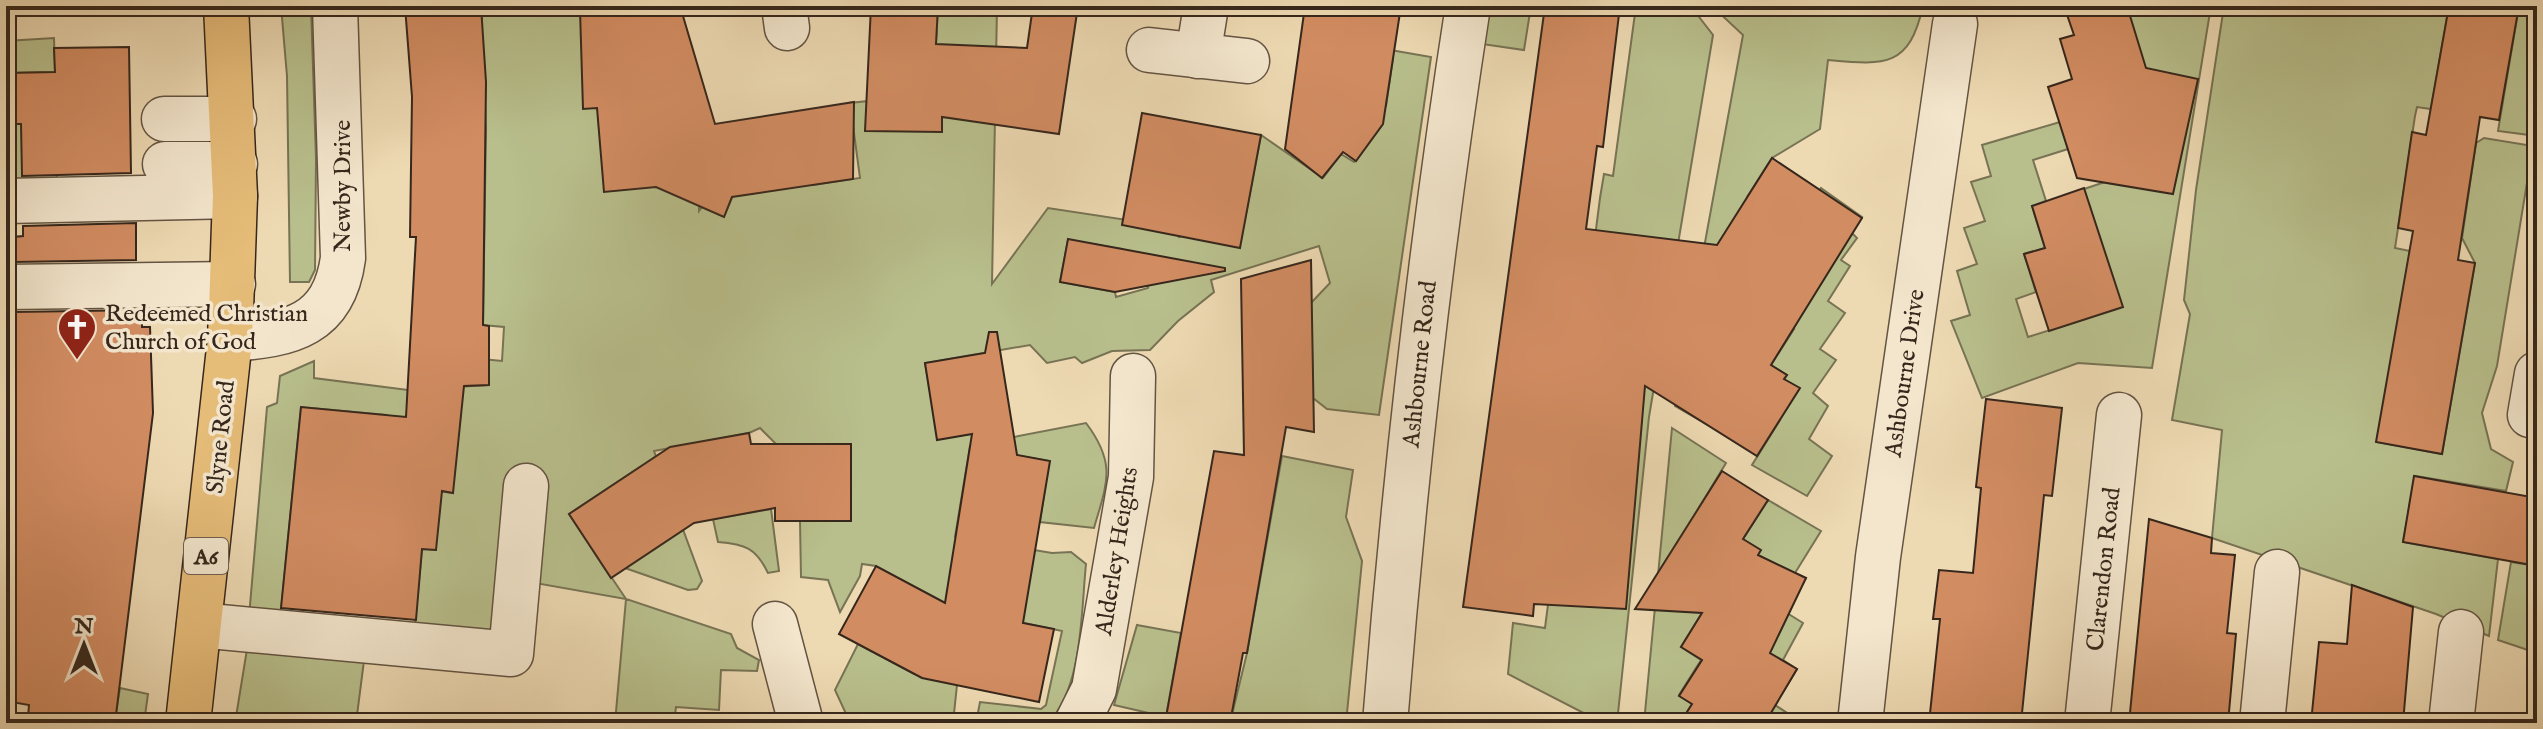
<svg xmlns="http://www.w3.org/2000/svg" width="2543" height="729" viewBox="0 0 2543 729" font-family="'IM FELL English',serif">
<rect width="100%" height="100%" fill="#edd9b2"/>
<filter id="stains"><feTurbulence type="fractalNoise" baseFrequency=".0025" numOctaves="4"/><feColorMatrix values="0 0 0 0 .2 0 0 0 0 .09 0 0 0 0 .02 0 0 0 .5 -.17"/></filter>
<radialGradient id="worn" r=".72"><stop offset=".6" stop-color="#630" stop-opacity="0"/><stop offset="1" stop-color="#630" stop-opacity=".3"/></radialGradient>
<g fill="#b8bf8c" stroke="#777354" stroke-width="2" fill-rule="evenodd">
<path d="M281,6H311L316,159L315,270L309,282H290L287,76Z"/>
<path d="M481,6H639L699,200V211L702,207L724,217L741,176L813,185L860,178L850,103L933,94L938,6H997L992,284L1048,208L1180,228L1179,237L1245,219L1261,135L1323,178L1341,154L1354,162L1371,139L1365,103L1386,106L1393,58L1372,55L1373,47L1431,57L1379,415L1327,409L1313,398L1311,303L1330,283L1319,246L1211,280L1214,292L1178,321L1150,350L1112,351L1082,363L1075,357L1047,363L1030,345L925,363L938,439L984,432L988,442L1086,423C1117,464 1107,483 1094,528L1040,522L1049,461L991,451L987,442L970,446L955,537L1052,553L1071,552L1086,564C1081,612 1083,688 1048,723H976L980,702L1041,709L1046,705L1062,631L972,612L957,685L953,723H875L847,716L835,690L858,644L914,674L951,606L876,566L862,564L860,576L840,612L828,580L801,577L800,521H851V445L776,444L760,428L749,433L654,451L702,581L697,589L688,590L625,568L639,468L569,514L626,599L731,634L737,648L759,660L757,671L721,670L719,710L676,707L674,723H615L626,599L530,582L496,642L414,633L422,549L436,550L430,490L452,493L387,415L301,407L280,620L249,617L267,407L277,403L280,376L314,361V378L408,390L488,385L481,359L502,361L504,327L483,325L486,129ZM1068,240L1122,249L1152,264L1148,288L1116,297L1115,292L1060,282Z"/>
<path d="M1480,6H1531L1524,50L1475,43Z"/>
<path d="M1636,6H1697L1696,13L1713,35L1649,417L1617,723H1603L1508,674L1513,623L1545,628L1600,198L1604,174L1613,176Z"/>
<path d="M1712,6H1923C1909,68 1885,65 1828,60L1820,129L1772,158L1747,197L1728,388L1706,424L1675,406L1743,35Z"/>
<path d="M2127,6H2211L2152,368L2078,363L1982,398L1951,321L1970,315L1957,271L1977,264L1964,228L1985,221L1971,182L1991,176L1982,145L2060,122L2068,149L2033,160L2046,201L2032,206L2045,248L2024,254L2036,292L2016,299L2028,337L2085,319L2084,189L2105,182L2130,17Z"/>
<path d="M2224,6H2449L2431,109L2417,107L2415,116L2395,248L2410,251L2377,442L2442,454L2475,263L2462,238L2476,143L2484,138L2533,146L2497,366L2482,413L2491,449L2513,462L2506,491L2415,476L2403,542L2498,559L2489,636L2436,614L2212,538L2222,430L2172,420L2190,314L2184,300L2196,190Z"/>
<path d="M2519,6H2537V136L2498,131Z"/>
<path d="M54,38L55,72L6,73V41Z"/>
<path d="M56,123L57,194L6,195V124Z"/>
<path d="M1821,188L1862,217L1852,233L1857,238L1841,260L1850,266L1828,301L1845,313L1820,349L1836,360L1813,393L1828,406L1809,439L1832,456L1807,496L1752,465L1780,420L1764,410L1787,375L1771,365L1794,329L1778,319L1796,228Z"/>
<path d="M1672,428L1726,463L1697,511L1715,522L1703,611L1681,647L1701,660L1679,695L1692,704L1680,723H1644Z"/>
<path d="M1282,456L1353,470L1346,517L1362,561L1346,723H1230L1247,653Z"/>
<path d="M1768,500L1821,531L1795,573L1806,578L1787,613L1803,623L1783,660L1797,669L1775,705L1798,720L1727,723L1743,539Z"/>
<path d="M771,509L779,571L768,573C756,548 745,544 718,542L713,519Z"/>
<path d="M2511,562L2537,566V653L2498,640Z"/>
<path d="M1137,625L1181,633L1166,717L1114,705Z"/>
<path d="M248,643L365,653L356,723H235Z"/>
<path d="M120,688L148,694L144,723H106L107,717L115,719Z"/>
</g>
<g fill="#d28c62" stroke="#36271c" stroke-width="2">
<path d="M405,6H481L486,82L483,325L489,326V385L464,386L453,493L442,491L436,550L422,549L416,620L281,608L301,407L406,417L416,237H410L412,97Z"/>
<path d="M639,6H680L715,124L854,102L853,179L732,197L724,217L656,187L604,192L597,108L583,109L580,10Z"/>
<path d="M871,6H938L936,44L1027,48L1033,6H1078L1059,134L942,117V132L865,131Z"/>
<path d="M1305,6H1401L1383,124L1356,161L1343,152L1322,178L1285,149Z"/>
<path d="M1545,6H1620L1603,147L1597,146L1586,229L1717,245L1772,158L1862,218L1771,365L1787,375L1784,379L1800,388L1757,456L1645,386L1626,609L1534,604L1533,616L1463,607Z"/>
<path d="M2064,6H2127L2146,68L2198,79L2173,194L2077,178L2048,87L2072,79L2060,39L2074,35Z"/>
<path d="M2449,6H2519L2499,120L2480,117L2458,260L2475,263L2442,454L2376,442L2413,231L2398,228L2412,132L2426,135Z"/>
<path d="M129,47L131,173L22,176L21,124H6V73L55,72L54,48Z"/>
<path d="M1142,113L1261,135L1240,248L1122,225Z"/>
<path d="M2084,188L2123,307L2049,331L2024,254L2045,248L2032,206Z"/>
<path d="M136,223V260L14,262L13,237L23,236V226Z"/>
<path d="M1068,239L1225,268V271L1115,292L1060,282Z"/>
<path d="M1311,260L1314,432L1286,427L1247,653H1243L1230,723H1165L1214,451L1244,455L1241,279Z"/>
<path d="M142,310V327H150L153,413L115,723L28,717L29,705L6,701V501L12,448L6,447V333H15L14,312Z"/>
<path d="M989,332H997L1017,455L1050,461L1023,623L1054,629L1039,702L922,678L839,634L876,566L945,603L972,434L937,440L925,363L985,353Z"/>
<path d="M1986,399L2062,408L2052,496L2044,495L2021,723H1929L1940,619H1933L1939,570L1973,573L1981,488L1976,487Z"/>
<path d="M749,433L751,444H851V521H775V508L694,523L611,578L569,514L670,447Z"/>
<path d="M1722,471L1768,500L1743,539L1761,550L1758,555L1806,578L1770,653L1797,669L1765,723H1680L1692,704L1679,696L1702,660L1681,647L1702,613L1635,609Z"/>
<path d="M2414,476L2537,498V566L2403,542Z"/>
<path d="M2149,519L2212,538L2211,553L2235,555L2227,633L2236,634L2228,723H2129Z"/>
<path d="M2352,585L2413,607L2403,723H2311L2319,642L2347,644Z"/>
</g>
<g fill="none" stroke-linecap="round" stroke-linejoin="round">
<defs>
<g id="minor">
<path d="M784,6L787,28"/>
<path d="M1149,50L1247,61"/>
<path d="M1198,56L1206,6"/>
<path d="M164,119H234"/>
<path d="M165,164H235"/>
<path d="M6,201L235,196"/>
<path d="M6,287L233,284"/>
<path d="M230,339C291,335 334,325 343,258L335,6"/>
<path d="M2530,415L2537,374"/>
<path d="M775,624L801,723"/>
<path d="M199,625L511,654L526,486"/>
<path d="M1077,723L1094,689L1131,477L1133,376"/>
<path d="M1385,723C1404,483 1431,244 1468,6"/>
<path d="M1860,723L1878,557L1955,24"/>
<path d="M2087,723L2119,415"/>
<path d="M2262,723L2277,572"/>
<path d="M2451,723L2461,632"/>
</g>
<path id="major" d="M188,723L230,339L235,196L226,6"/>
</defs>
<use href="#minor" stroke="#645442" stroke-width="47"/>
<use href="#major" stroke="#36271c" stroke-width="47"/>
<use href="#minor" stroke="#f3e6cd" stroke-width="44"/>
<use href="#major" stroke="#e6bc79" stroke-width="44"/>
</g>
<defs>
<symbol id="church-pin" viewBox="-11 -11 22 30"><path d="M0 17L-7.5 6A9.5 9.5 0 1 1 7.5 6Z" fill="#8f2418" stroke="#f3e6cd"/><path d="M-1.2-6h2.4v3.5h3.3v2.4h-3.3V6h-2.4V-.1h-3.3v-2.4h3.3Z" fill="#fff"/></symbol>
</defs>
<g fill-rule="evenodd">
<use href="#church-pin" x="55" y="305" width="44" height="60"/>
</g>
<g text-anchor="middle" stroke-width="7" stroke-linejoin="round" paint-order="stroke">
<rect fill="#f3e6cd" stroke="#6f6051" stroke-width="2" x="184" y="538" width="44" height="36" rx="6"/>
<g font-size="22" font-weight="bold" fill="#36271c">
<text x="206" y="564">A6</text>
</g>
<g font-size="24" fill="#36271c" stroke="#f3e6cd">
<text transform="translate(342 186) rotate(-90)" y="8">Newby Drive</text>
<text transform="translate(1419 364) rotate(-84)" y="8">Ashbourne Road</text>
<text transform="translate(1904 373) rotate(-82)" y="8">Ashbourne Drive</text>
<text transform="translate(220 437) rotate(-84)" y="8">Slyne Road</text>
<text transform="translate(1116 551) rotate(-81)" y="8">Alderley Heights</text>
<text transform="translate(2103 569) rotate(-84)" y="8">Clarendon Road</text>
</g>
<g font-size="24" fill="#36271c" stroke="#f3e6cd" text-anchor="start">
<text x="105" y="321">Redeemed Christian<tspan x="105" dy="28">Church of God</tspan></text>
</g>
</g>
<rect width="2543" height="729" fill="none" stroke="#edd9b2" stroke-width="32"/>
<rect x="8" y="8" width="2527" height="713" fill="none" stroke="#36271c" stroke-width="4"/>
<rect x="16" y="16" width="2511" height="697" fill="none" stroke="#36271c" stroke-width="2"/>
<g transform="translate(84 645)" stroke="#f3e6cd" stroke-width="6" paint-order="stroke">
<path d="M0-6L14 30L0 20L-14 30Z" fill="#36271c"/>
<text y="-12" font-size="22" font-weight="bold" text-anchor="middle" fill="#36271c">N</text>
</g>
<rect width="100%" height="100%" filter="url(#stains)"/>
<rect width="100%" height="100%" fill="url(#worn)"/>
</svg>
